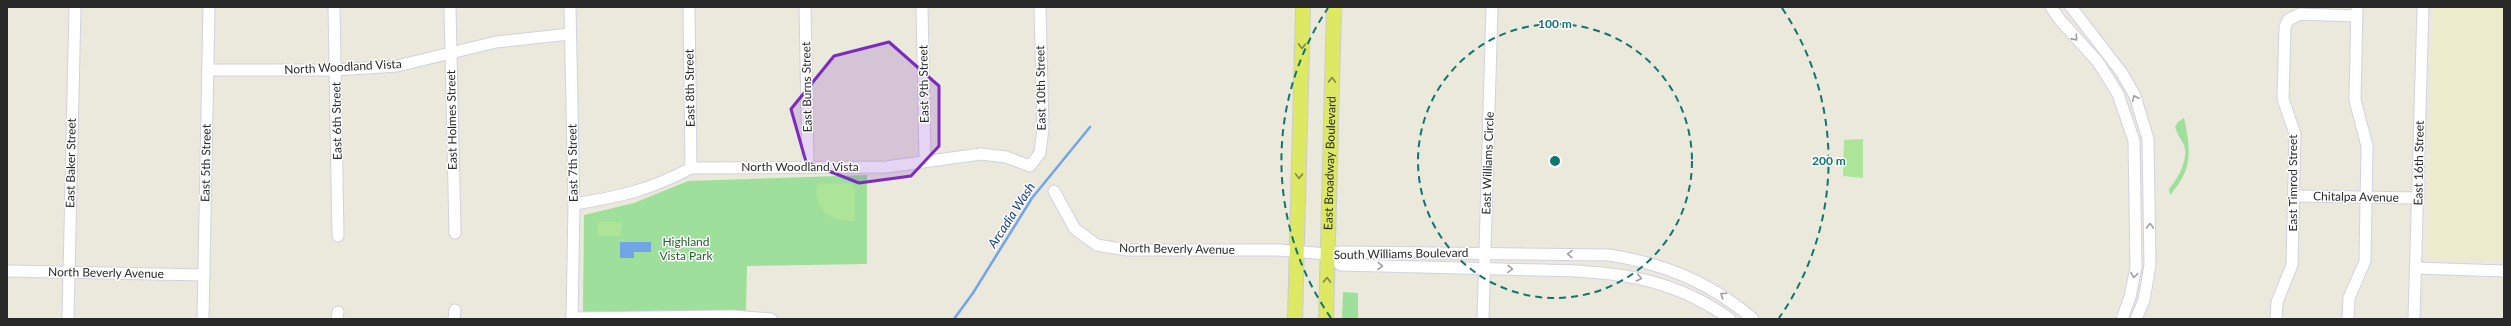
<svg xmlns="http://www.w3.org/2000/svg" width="2511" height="326" viewBox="0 0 2511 326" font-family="Lato,sans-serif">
<rect width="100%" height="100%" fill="#ebe9dc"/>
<path fill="#ecebcc" d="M2433,7H2504V259L2428,258Z"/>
<g fill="#9ddf9b">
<path d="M2184,118C2191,151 2193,169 2170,195L2169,189C2178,178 2189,160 2184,145C2181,139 2177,134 2175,127L2178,122Z"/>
<path d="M867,175V264L747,266L746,311L583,312L584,215L634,203L688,181Z"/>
<path d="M1343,292L1358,293V319H1342Z"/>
</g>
<g fill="#ace597">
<path d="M1863,139V178L1843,176L1844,140Z"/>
<path d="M850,183L855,188V221C831,222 813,210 817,184Z"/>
<path d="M598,222H622L621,236H598Z"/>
</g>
<path fill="#74a4e8" d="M620,242H651V252H634V258H620Z"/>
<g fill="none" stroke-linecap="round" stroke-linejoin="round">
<path stroke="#74a4e8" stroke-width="2.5" d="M954,319L973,293L1032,198L1090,127"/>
<defs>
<g id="minor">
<path d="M334,7L338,236"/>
<path d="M450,7L455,233"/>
<path d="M570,7L574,204L572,319"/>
<path d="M689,7L691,168"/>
<path d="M805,7L808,166"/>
<path d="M922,7L925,161"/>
<path d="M2051,7L2060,20L2098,62L2118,94L2134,141L2136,267L2130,297L2122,319"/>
<path d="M2071,7L2122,73L2135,96L2148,139L2150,265L2144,300L2136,319"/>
<path d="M208,70H336L397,66L496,42L570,34"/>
<path d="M1054,191L1075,229L1097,245L1127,250H1279L1327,254"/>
<path d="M2294,196L2418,198"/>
<path d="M574,204C619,197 650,190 691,168L886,167L981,154L1006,157L1030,166L1040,153L1043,128L1040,7"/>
<path d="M2416,268L2504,271"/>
<path d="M7,271L204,275"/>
<path d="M572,318L733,316L771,319"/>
<path d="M68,319L75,7"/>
<path d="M203,319L209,7"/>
<path d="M337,319L338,312"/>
<path d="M454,319L455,310"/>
<path d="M1483,319L1492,7"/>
<path d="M1730,319C1656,266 1587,272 1501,269C1448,268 1394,266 1341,265L1327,254L1341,252L1609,255C1663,263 1712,283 1753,319"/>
<path d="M2276,319L2277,302L2292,265L2295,134L2283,99L2285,27L2288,20L2300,14L2356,16"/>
<path d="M2348,319L2349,298L2365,261L2367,146L2355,100L2357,7"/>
<path d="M2414,319L2423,7"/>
</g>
<g id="major">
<path d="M1295,319L1303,7"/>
<path id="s1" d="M1326,319L1334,7"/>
</g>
</defs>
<use href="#minor" stroke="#d3d1e1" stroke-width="13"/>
<use href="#major" stroke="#ccc" stroke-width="16"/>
<use href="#minor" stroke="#fff" stroke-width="11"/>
<use href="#major" stroke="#dde963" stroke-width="14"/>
</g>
<defs><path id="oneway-chevron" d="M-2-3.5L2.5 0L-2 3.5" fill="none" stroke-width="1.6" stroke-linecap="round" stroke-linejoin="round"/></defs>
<g stroke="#9f9f9f">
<use href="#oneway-chevron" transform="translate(2075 38) rotate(48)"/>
<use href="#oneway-chevron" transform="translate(2135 98) rotate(-113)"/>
<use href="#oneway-chevron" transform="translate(2150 226) rotate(-90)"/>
<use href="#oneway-chevron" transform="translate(1570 254) rotate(-179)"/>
<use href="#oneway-chevron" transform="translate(1380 266) rotate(2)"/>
<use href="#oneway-chevron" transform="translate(1510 269) rotate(2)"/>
<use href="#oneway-chevron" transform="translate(2134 275) rotate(99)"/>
<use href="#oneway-chevron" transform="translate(1639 278) rotate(13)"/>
<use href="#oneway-chevron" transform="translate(1723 295) rotate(-146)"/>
</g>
<g stroke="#838946">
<use href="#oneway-chevron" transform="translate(1302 46) rotate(91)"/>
<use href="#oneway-chevron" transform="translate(1332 80) rotate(-88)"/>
<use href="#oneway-chevron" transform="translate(1299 176) rotate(92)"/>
<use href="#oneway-chevron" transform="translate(1327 280) rotate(-89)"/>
</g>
<path fill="#7b2cbf" fill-opacity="0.2" stroke="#7b2cbf" stroke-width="3" stroke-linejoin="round" d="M889,42L939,86V146L911,176L859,183L806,162L791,109L834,56Z"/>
<g fill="none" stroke="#0f766e" stroke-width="2" stroke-dasharray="7 5">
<circle cx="1555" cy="161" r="137"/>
<path d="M1331 318A274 274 0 0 1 1328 8M1782 8A274 274 0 0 1 1779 318"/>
</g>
<g text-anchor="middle" stroke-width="3" stroke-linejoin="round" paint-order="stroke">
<g font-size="12" fill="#292929" stroke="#fff">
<text transform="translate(343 67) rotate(-3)" y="4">North Woodland Vista</text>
<text transform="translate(924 84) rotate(-91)" y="4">East 9th Street</text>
<text transform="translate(807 87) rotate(-91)" y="4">East Burns Street</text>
<text transform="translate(690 88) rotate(-91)" y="4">East 8th Street</text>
<text transform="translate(1041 88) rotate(-91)" y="4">East 10th Street</text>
<text transform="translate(452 120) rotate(-91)" y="4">East Holmes Street</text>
<text transform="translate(337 121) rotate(-91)" y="4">East 6th Street</text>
<text transform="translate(71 163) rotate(-89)" y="4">East Baker Street</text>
<text transform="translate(206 163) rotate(-89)" y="4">East 5th Street</text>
<text transform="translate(573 163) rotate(-91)" y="4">East 7th Street</text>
<text dy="4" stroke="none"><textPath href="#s1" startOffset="156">East Broadway Boulevard</textPath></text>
<text transform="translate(1488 163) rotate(-88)" y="4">East Williams Circle</text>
<text transform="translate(2419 163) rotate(-89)" y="4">East 16th Street</text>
<text x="800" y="171">North Woodland Vista</text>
<text transform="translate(2293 183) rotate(-90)" y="4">East Timrod Street</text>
<text transform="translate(2356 197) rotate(1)" y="4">Chitalpa Avenue</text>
<text transform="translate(1177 249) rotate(1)" y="4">North Beverly Avenue</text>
<text transform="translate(1401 254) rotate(-1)" y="4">South Williams Boulevard</text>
<text transform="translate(106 273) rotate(1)" y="4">North Beverly Avenue</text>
</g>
<g font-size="12" fill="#1e6225" stroke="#fff">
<text x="686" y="246">Highland<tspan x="686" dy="14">Vista Park</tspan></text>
</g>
<g font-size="13" font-style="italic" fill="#153f92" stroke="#fff">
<text transform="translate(1011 215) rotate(-57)" y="5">Arcadia Wash</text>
</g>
</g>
<circle cx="1555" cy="161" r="6" fill="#0f766e" stroke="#fff" stroke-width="2"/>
<g font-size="12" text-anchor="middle" font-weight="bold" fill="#0f766e" stroke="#fff" stroke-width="3" stroke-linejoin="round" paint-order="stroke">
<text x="1555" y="28">100 m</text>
<text x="1829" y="165">200 m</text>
</g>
<rect width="2511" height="326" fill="none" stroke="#292929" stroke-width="16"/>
</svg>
